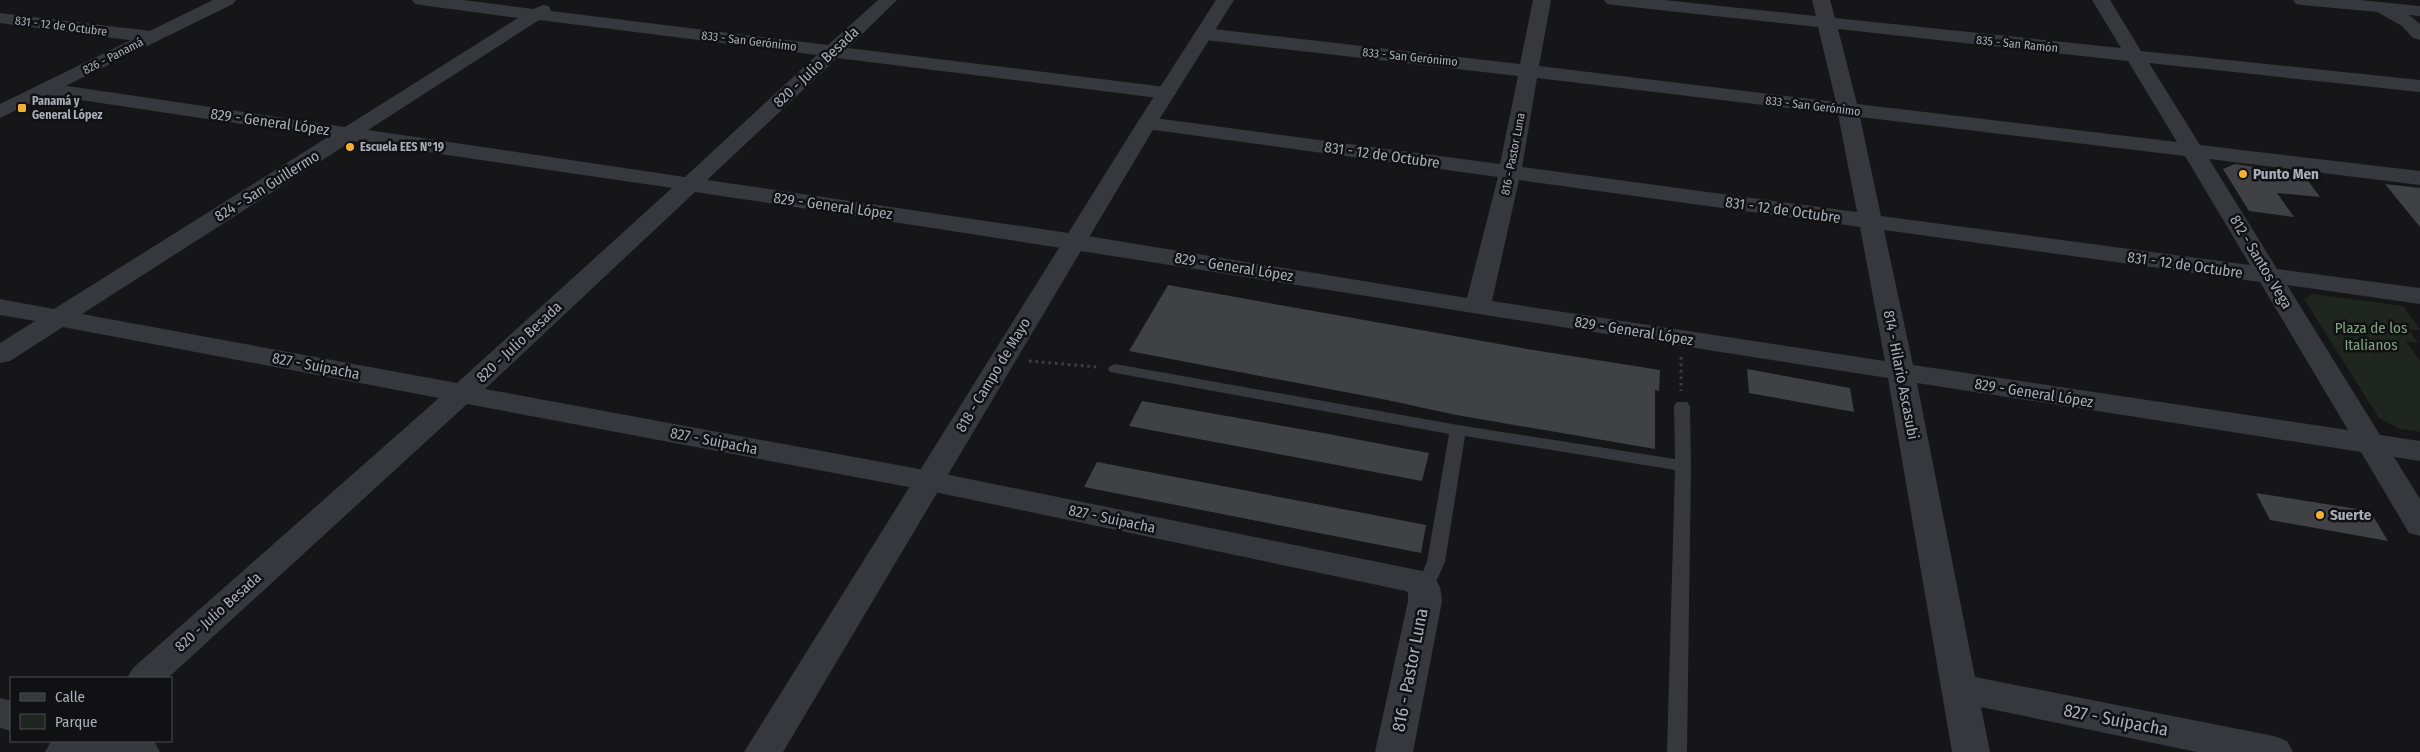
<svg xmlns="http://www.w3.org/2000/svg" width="2420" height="752" viewBox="0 0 2420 752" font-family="'Fira Sans Condensed',sans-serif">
<rect width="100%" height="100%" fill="#161618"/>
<path fill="#1e261f" d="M2314,294L2403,306L2420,330L2408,329L2418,343L2406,341L2420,361V432L2400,429L2379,418L2304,299Z"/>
<g fill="#404145">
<path d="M2235,164L2303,174L2320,197L2277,193L2294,217L2249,211L2223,169Z"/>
<path d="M2385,184L2420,188V227Z"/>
<path d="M1168,285L1527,349L1660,370L1659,391L1655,390V449L1456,415L1387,400L1129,351Z"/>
<path d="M1747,369L1850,388L1854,412L1749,393Z"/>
<path d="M1142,401L1323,433L1429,453L1422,481L1129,426Z"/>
<path d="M1097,462L1426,525L1421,553L1084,487Z"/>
<path d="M2256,493L2370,511L2388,541L2270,520Z"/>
</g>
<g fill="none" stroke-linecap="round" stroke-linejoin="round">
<g stroke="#3d3f44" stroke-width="3" stroke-dasharray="2.5 4" stroke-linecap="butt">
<path d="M1681,357V391"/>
<path d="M1029,361L1097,367"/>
</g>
<path fill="#37383d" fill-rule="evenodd" d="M1115,364L1458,425L1675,459L1674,406L1677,402H1687L1690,406L1691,466L1687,752H1667L1675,470L1465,436L1445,562L1431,593L1425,595L1419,593L1416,588L1427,562L1449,434L1110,372L1108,369L1110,366Z"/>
<g fill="#37383d" fill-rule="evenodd">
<path d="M412,0H464L533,9L543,5L549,6L551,11L828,45L878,0H897L848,48L1166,87L1173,89L1176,93L1173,97L1166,99L837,58L707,180L1075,234L1467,298L1498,177L1147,129L1140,127L1137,123L1140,119L1147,117L1500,164L1518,76L1205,40L1198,38L1196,34L1198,30L1205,28L1520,64L1533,0H1551L1539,66L1836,102L1818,27L1613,5L1607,4L1604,0H1664L1816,16L1812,0H1830L1835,18L2121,48L2092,0H2110L2141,51L2420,80V92L2149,63L2200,145L2420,171V185L2209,159L2277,269L2420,288V304L2287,285L2380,435L2420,441V461L2394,457L2420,499V536L2409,533L2361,452L1917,383L1975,677L2274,736L2287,741L2293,752H2197L1981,707L1990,752H1952L1888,378C1490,317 1093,251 695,192L485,389L930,471L1427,572C1439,581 1441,586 1442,601L1413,752H1375L1408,601V593L1406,591L930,491L467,404L168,678H127L133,668L439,398L63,327L10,361L0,363V343L35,321L0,315V299L54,309L328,137L47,95L40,93L37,89L40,85L47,83L345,127L518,18L421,5L415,4ZM539,20L817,55L685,177L368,130ZM1838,29L2128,61L2177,142L1857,104ZM1537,78L1838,114L1857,212L1522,167ZM1860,117L2185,156L2250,265L1881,216ZM352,141L672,188L457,383L82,314ZM1519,180L1860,227L1885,361L1492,301ZM1884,230L2260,282L2348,430L1913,365Z"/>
<path d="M2293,0H2360L2420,6V16L2409,15L2420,24V40L2413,38L2402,26L2377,12L2302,5L2296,4Z"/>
<path d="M0,13L151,31L158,33L160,37L158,41L151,43L0,23Z"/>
<path d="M0,698L11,701V731L0,728Z"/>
<path d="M51,741H154L160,752H45Z"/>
</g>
<g fill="#37383d" fill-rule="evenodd">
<path d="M213,0H236L233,4L0,118V104Z"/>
<path d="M1216,0H1234L1157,123L783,752H744L1137,123Z"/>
</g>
</g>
<g fill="#f2b134" stroke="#111113" stroke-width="2">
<rect x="17" y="103" width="10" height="10" rx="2.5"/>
<circle cx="350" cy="147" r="5"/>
<circle cx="2243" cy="174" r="5"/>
<circle cx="2320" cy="515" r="5"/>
</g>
<g text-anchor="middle" stroke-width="5" stroke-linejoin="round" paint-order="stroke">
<g font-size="12" fill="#a8adb8" stroke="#111113">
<text transform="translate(61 26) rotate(7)" y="4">831 - 12 de Octubre</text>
<text transform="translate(749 41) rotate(7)" y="4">833 - San Gerónimo</text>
<text transform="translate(2017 44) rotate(6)" y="4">835 - San Ramón</text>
<text transform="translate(113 56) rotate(-27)" y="4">826 - Panamá</text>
<text transform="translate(1410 57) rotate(6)" y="4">833 - San Gerónimo</text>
<text transform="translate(1813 106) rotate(7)" y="4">833 - San Gerónimo</text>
<text transform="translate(1513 154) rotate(-79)" y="4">816 - Pastor Luna</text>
</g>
<g font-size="12" font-weight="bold" fill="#a8adb8" stroke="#111113" text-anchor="start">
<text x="32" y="105">Panamá y<tspan x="32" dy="14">General López</tspan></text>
<text x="360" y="151">Escuela EES N°19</text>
</g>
<g font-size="15" fill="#a8adb8" stroke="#111113">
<text transform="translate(816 67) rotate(-43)" y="5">820 - Julio Besada</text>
<text transform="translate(270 122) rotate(8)" y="5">829 - General López</text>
<text transform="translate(1382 155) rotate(8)" y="5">831 - 12 de Octubre</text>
<text transform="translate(267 186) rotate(-32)" y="5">824 - San Guillermo</text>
<text transform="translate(833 206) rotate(8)" y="5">829 - General López</text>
<text transform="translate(1783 210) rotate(8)" y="5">831 - 12 de Octubre</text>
<text transform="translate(2261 262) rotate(59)" y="5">812 - Santos Vega</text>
<text transform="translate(2185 265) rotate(8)" y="5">831 - 12 de Octubre</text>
<text transform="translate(1234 267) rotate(9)" y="5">829 - General López</text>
<text transform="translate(1634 331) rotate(9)" y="5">829 - General López</text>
<text transform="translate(519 342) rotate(-43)" y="5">820 - Julio Besada</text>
<text transform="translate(316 366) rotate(11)" y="5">827 - Suipacha</text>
<text transform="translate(993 375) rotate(-59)" y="5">818 - Campo de Mayo</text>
<text transform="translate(1901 375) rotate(79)" y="5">814 - Hilario Ascasubi</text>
<text transform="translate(2034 393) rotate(9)" y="5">829 - General López</text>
<text transform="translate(714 441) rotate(11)" y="5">827 - Suipacha</text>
<text transform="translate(1112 519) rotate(12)" y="5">827 - Suipacha</text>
<text transform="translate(218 612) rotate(-42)" y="5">820 - Julio Besada</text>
</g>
<g font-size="15" font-weight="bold" fill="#a8adb8" stroke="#111113" text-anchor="start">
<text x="2253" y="179">Punto Men</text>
<text x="2330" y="520">Suerte</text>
</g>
<g font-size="15" fill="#7fa381" stroke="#111113">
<text x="2371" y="333">Plaza de los<tspan x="2371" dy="17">Italianos</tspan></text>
</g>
<g font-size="18" fill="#a8adb8" stroke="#111113">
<text transform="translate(1410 670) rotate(-79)" y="6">816 - Pastor Luna</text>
<text transform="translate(2116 720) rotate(11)" y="6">827 - Suipacha</text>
</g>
</g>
<rect x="10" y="677" width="162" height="65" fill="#111113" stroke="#4d4f55"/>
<rect x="20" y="693" width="25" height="8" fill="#37383d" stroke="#4d4f55"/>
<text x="55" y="702" font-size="15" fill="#a8adb8">Calle</text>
<rect x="20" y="714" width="25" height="15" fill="#1e261f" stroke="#4d4f55"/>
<text x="55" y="727" font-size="15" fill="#a8adb8">Parque</text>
</svg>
